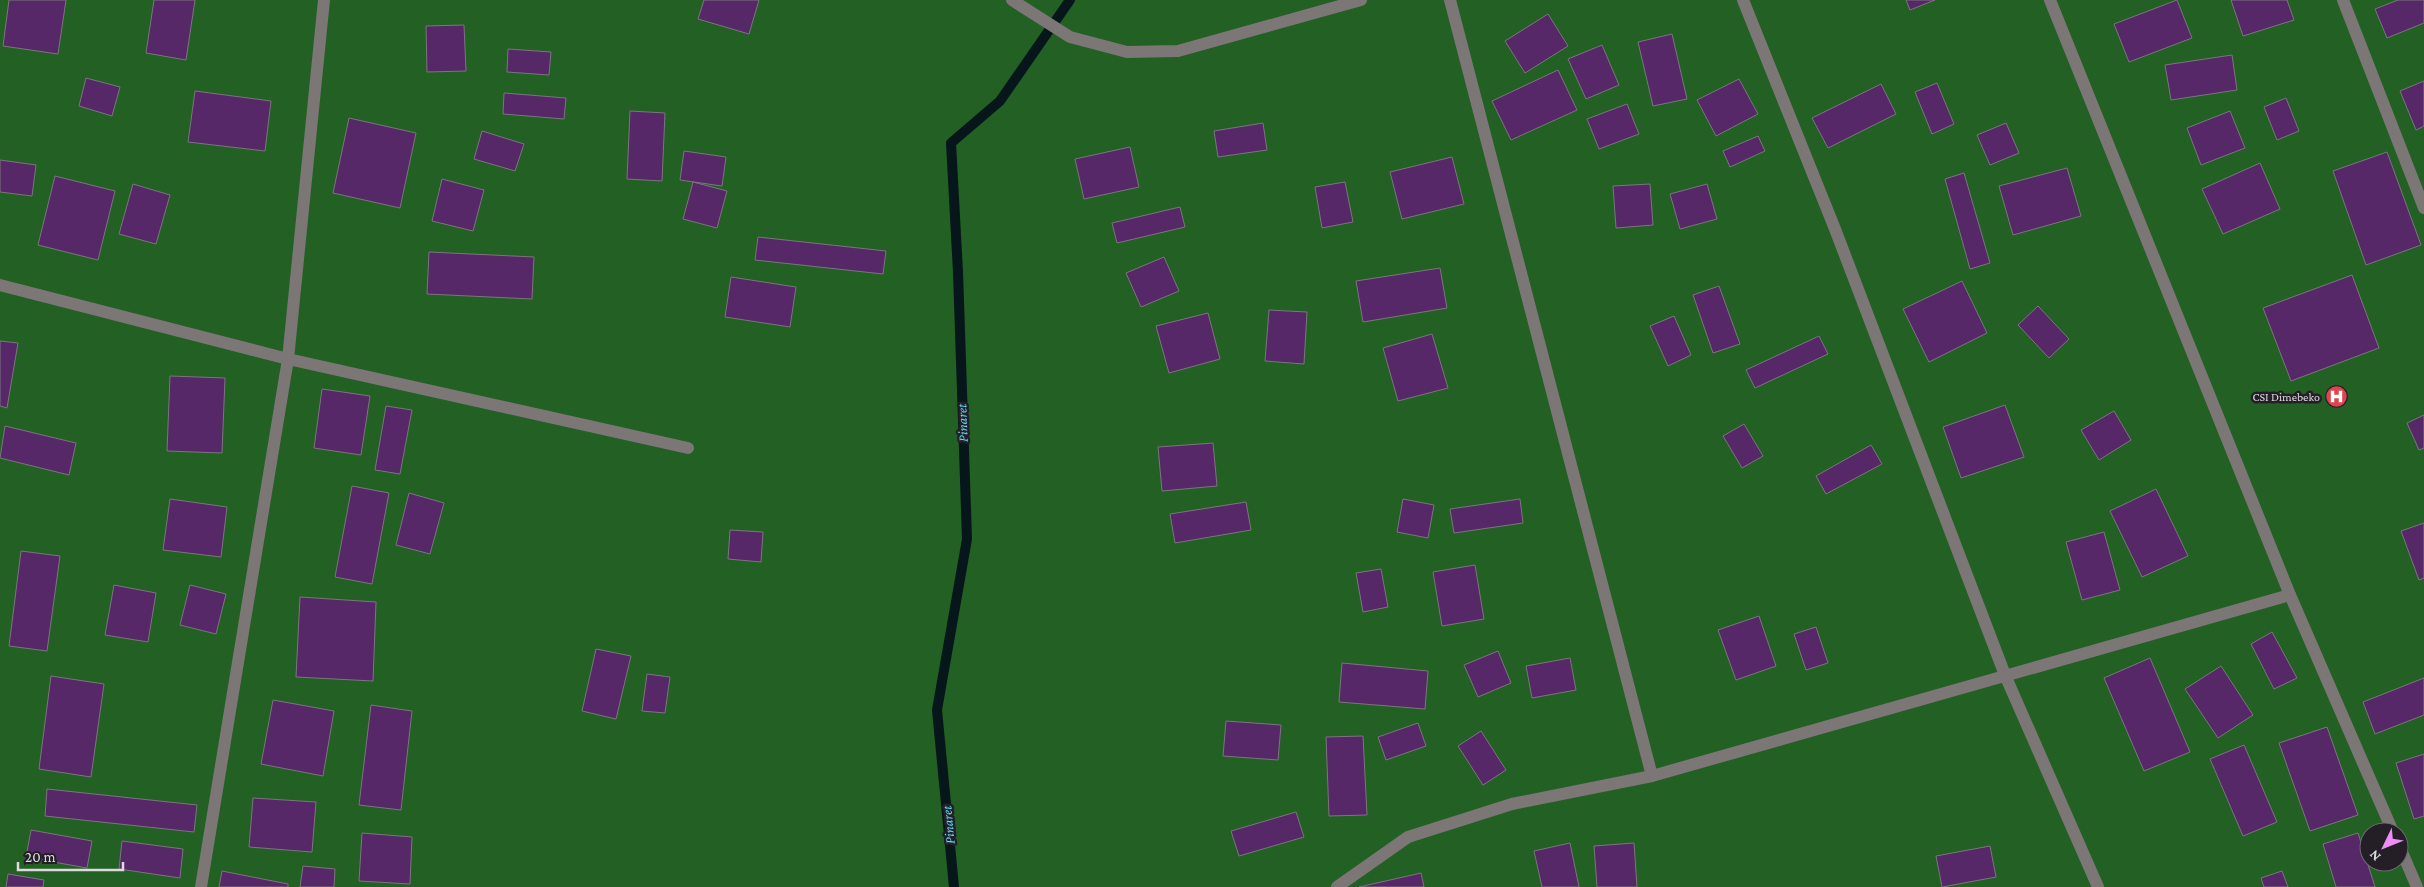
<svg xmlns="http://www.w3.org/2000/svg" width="2424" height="887" viewBox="0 0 2424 887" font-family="'Crimson Pro',serif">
<rect width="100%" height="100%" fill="#2e2831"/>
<path fill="#236023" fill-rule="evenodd" d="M0,0H2424V887H0ZM2369,832H2399V862H2369Z"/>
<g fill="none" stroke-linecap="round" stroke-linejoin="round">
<path stroke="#06161a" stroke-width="10" d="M954,887L937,710L967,539L958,272L951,143L1000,101L1070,0"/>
</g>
<g fill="#562868" stroke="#7c757f">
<path d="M9,0H66L58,54L3,46Z"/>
<path d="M154,0H195L186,60L146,53Z"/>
<path d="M704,0H759L749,34L698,19Z"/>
<path d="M1906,0H1935L1910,10Z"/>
<path d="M2177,0L2192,38L2129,62L2114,24Z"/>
<path d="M2231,0H2287L2294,20L2243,36Z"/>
<path d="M2398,0H2424V23L2387,38L2375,9Z"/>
<path d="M1548,14L1568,46L1525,73L1505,41Z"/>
<path d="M464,25L466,71L427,72L426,26Z"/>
<path d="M1672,34L1687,99L1653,106L1638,42Z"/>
<path d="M1602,45L1619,85L1586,99L1568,59Z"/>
<path d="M508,49L551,52L549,75L507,72Z"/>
<path d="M2232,55L2237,90L2171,100L2165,65Z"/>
<path d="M1558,70L1577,110L1511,140L1492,101Z"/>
<path d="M86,78L120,87L112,116L79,106Z"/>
<path d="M1739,79L1758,114L1716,136L1697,100Z"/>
<path d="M2424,81V126L2416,130L2400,91Z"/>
<path d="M1937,83L1954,124L1932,134L1915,92Z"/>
<path d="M1881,84L1896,114L1828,148L1812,118Z"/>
<path d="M195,91L271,101L265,151L188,142Z"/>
<path d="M504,93L566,98L564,119L503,114Z"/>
<path d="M2286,98L2299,131L2277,140L2264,107Z"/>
<path d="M1627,104L1639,134L1599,149L1587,119Z"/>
<path d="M630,111L665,113L662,181L627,179Z"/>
<path d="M2230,111L2245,148L2201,165L2187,128Z"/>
<path d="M349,118L416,133L400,208L333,193Z"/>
<path d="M1263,123L1267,150L1218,157L1214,131Z"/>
<path d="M2006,123L2019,153L1990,165L1977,135Z"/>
<path d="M482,131L524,144L515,171L474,159Z"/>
<path d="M1758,136L1765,151L1730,167L1723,151Z"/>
<path d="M1130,147L1139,187L1084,199L1075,159Z"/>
<path d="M684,151L726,157L722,186L680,180Z"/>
<path d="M2387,152L2421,245L2366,265L2333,171Z"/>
<path d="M1452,157L1464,204L1402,219L1390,172Z"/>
<path d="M0,160L36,165L32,196L0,192Z"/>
<path d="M2260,163L2280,209L2223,234L2202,189Z"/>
<path d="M2067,168L2081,216L2013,235L1999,186Z"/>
<path d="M1964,173L1990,263L1970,269L1945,179Z"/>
<path d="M55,176L115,191L98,260L38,245Z"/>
<path d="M442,179L484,190L473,231L432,221Z"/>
<path d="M693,182L727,191L717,228L683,219Z"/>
<path d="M1345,182L1353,222L1322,228L1315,187Z"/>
<path d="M133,184L170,195L156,244L119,234Z"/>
<path d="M1650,184L1653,225L1616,228L1613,186Z"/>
<path d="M1707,184L1717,219L1680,229L1670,194Z"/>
<path d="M1180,207L1185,227L1117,243L1112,223Z"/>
<path d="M758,237L886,251L883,274L755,260Z"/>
<path d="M429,252L534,257L532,299L427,294Z"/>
<path d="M1164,257L1179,291L1141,307L1126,273Z"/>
<path d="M1440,268L1447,308L1363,322L1356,281Z"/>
<path d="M2352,275L2379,348L2291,381L2263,308Z"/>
<path d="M731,277L796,287L790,327L725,317Z"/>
<path d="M1962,281L1987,333L1929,362L1903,309Z"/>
<path d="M1719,286L1740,344L1713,353L1693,295Z"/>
<path d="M2038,306L2069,339L2049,358L2018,325Z"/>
<path d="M1269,310L1307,312L1304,364L1265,361Z"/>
<path d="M1208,313L1220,359L1169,373L1156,326Z"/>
<path d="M1674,316L1691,355L1668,366L1650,326Z"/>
<path d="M1432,334L1448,388L1398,401L1383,348Z"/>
<path d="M1819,336L1828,354L1755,388L1746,370Z"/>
<path d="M0,341L18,343L7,408L0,406Z"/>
<path d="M170,376L225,378L222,453L167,451Z"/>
<path d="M322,389L370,396L361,455L314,448Z"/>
<path d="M2005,405L2024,457L1961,478L1943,427Z"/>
<path d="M386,406L412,410L400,474L375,470Z"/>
<path d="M2114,411L2131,440L2099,460L2081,430Z"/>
<path d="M2424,415V448L2419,450L2407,423Z"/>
<path d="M1744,424L1763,456L1742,468L1723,436Z"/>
<path d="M5,426L76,443L69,475L0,458Z"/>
<path d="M1213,443L1217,486L1162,491L1158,447Z"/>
<path d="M1871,445L1882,464L1826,494L1816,476Z"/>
<path d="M352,486L389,493L372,584L335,577Z"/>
<path d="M2156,489L2188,556L2142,577L2110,511Z"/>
<path d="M409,493L444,503L430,554L396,545Z"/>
<path d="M170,499L227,507L221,557L163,550Z"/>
<path d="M1403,499L1434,505L1428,538L1397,532Z"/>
<path d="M1520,499L1523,523L1454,533L1450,509Z"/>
<path d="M1246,502L1251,530L1175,543L1170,514Z"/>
<path d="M2424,523V578L2419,580L2401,531Z"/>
<path d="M730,530L763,532L761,562L728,559Z"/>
<path d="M2104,532L2120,590L2082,600L2066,542Z"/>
<path d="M21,551L60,556L47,651L9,646Z"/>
<path d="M1475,565L1484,619L1442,626L1433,572Z"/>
<path d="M1381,569L1388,607L1363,612L1356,573Z"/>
<path d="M114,585L156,593L148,642L105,635Z"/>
<path d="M190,585L226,594L216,634L180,625Z"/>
<path d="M300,597L376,602L373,681L296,677Z"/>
<path d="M1759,616L1776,666L1736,680L1718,630Z"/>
<path d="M1816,627L1828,663L1806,670L1794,634Z"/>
<path d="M2272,632L2297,678L2274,689L2251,644Z"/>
<path d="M596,649L631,656L616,719L582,711Z"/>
<path d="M1498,651L1511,683L1478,697L1464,665Z"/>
<path d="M1570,658L1576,690L1532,698L1526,666Z"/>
<path d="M2150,658L2190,752L2144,771L2104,678Z"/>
<path d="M1342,663L1428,671L1425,709L1339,702Z"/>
<path d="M2221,666L2253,715L2218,738L2185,689Z"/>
<path d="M647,674L670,677L665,713L642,711Z"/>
<path d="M51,676L104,684L91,777L39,769Z"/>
<path d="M2424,678V715L2375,734L2363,702Z"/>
<path d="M273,700L334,711L323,776L261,764Z"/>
<path d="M371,705L412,711L401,810L359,805Z"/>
<path d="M1226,721L1281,725L1278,760L1223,756Z"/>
<path d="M1418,723L1426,746L1386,760L1378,737Z"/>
<path d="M2327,727L2358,815L2310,831L2279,743Z"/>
<path d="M1481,731L1506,770L1483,785L1458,746Z"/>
<path d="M1363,736L1367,815L1329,816L1326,737Z"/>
<path d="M2244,745L2277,822L2243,836L2210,759Z"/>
<path d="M2424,754V816L2414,819L2396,763Z"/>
<path d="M47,789L197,805L194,832L45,816Z"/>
<path d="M253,798L316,802L312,852L249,847Z"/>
<path d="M1296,812L1304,837L1239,856L1231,831Z"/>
<path d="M31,830L92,841L87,868L26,857Z"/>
<path d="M362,833L412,837L410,884L359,881Z"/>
<path d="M2358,833L2375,887H2336L2323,844Z"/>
<path d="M122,841L183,849L180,878L119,869Z"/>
<path d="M1570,843L1579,887H1542L1534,851Z"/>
<path d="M1634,843L1637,887H1597L1594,846Z"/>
<path d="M1990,846L1996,877L1942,887L1936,856Z"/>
<path d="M303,866L335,869L334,887H300Z"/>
<path d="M222,871L288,884V887H219Z"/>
<path d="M2282,871L2288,887H2264L2261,878Z"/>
<path d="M1421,873L1424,887H1359Z"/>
<path d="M8,874L44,880L43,887H6Z"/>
</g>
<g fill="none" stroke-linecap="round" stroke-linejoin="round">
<g stroke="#7c7677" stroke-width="12">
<path d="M1012,0L1070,37L1127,52L1178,51L1361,0"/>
<path d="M1450,0L1652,776"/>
<path d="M1743,0L1835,229L2005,675L2098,887"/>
<path d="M2050,0L2290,595L2393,832"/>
<path d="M2343,0L2424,208"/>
<path d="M0,285L288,359L688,448"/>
<path d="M2399,845L2417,887"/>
<path d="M201,887L288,359L324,0"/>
<path d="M1337,887L1408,837L1512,804L1652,776L2290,595"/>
</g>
</g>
<defs>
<symbol id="hospital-disc" viewBox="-11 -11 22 22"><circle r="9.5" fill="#e0444e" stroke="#241f27"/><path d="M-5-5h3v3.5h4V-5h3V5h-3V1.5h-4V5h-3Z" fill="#fff"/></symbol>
</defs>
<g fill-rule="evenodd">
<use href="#hospital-disc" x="2324" y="384" width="25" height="25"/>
</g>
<g text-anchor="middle" stroke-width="5" stroke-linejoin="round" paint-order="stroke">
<g font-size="12" fill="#ddd9df" stroke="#241f27" text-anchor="end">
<text x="2320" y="401">CSI Dimebeko</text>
</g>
<g font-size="14" font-style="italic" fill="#5dd7f6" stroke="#241f27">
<text transform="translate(962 423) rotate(-92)" y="5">Pinaret</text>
<text transform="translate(948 825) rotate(-95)" y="5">Pinaret</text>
</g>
</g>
<g transform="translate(2384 847) rotate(227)"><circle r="24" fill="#241f27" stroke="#6e6971"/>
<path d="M0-4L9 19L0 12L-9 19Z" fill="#ee8cf8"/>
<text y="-8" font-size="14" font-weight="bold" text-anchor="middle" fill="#ddd9df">N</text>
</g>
<path d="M18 862v8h105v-8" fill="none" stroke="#ddd9df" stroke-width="2.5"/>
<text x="25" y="862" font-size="15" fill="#ddd9df" stroke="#241f27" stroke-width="4" paint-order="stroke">20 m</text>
</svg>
